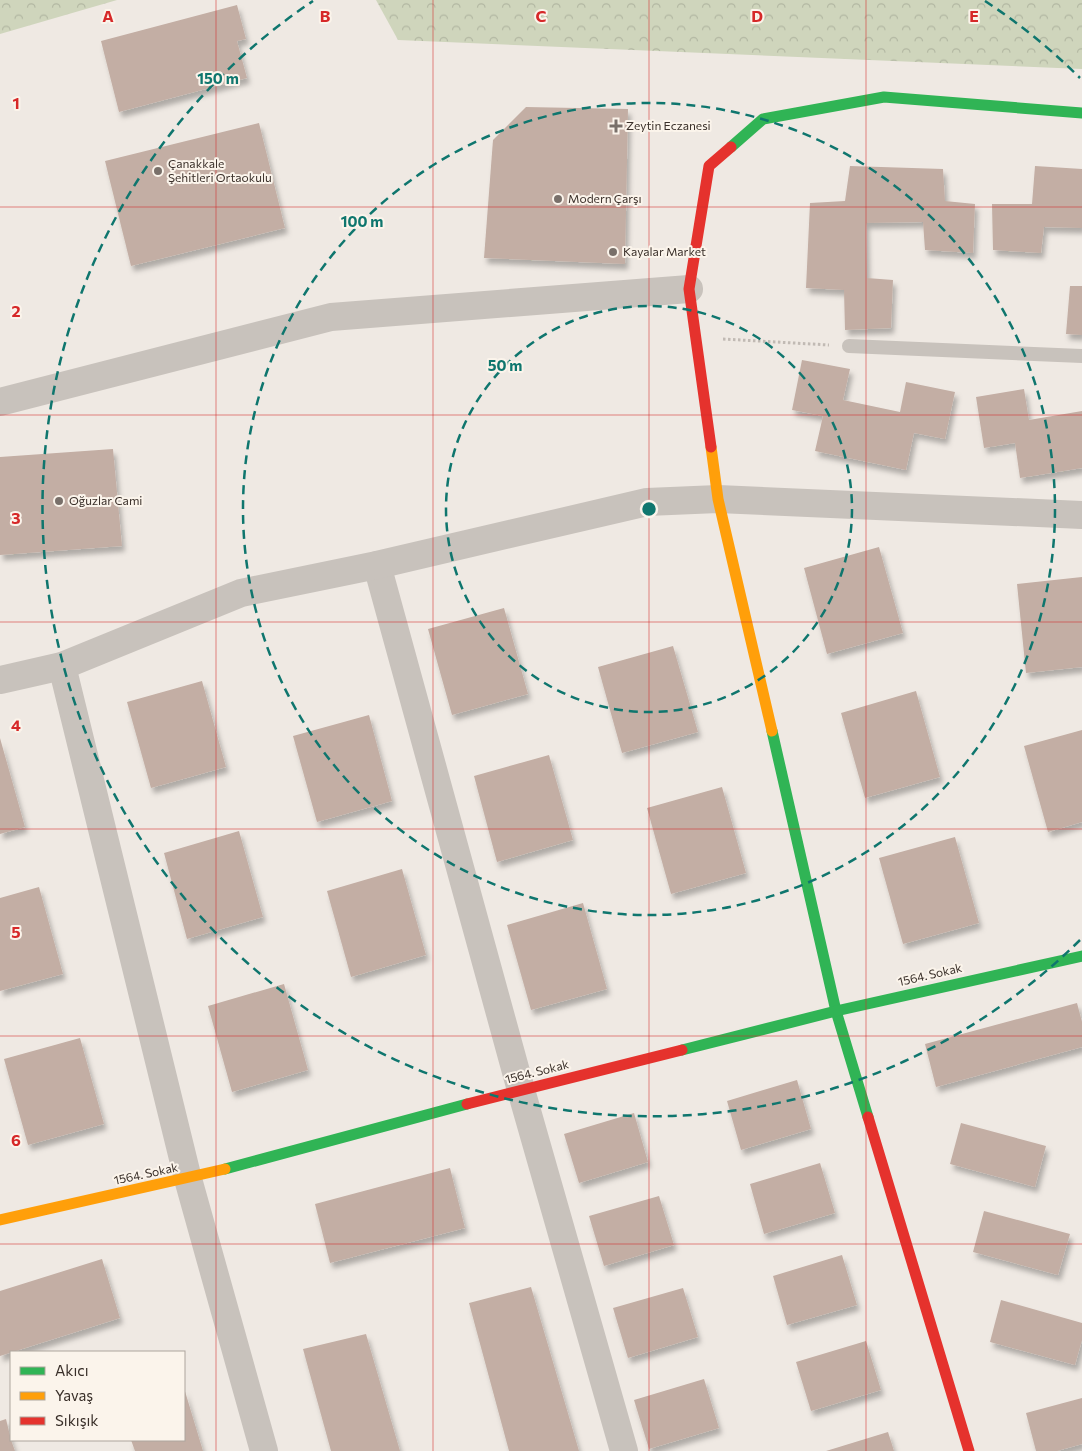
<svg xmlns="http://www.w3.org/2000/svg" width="1082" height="1451" viewBox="0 0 1082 1451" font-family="Commissioner,sans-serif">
<defs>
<pattern id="park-crowns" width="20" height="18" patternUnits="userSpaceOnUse" patternTransform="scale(1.25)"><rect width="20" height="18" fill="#cfd5bc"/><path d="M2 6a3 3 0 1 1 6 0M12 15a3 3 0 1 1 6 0" fill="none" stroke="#b2b7a2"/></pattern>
<filter id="shadow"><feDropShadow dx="3" dy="5.5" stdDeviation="2.5" flood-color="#0004"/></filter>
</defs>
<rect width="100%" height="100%" fill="#efe9e3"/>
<g fill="url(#park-crowns)">
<path d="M0,0H117L0,34Z"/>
<path d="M376,0H1082V69L398,40Z"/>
</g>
<g fill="#c3aea4" filter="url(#shadow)">
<path d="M237,5L246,39L237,41L247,78L119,112L101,41Z"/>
<path d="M526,107L628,109L625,264L484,258L493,140Z"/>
<path d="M259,123L285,228L131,266L105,161Z"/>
<path d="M850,166L943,169L945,201L975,204L973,253L925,250L923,222L866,223L867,278L893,280L891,328L845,330L844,290L806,288L810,203L845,201Z"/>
<path d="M1035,166L1082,169V228L1044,227L1041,253L993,250L992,204H1032Z"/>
<path d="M1070,286H1082V335L1066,334Z"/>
<path d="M802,360L850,369L843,400L900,412L906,382L955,392L945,439L914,433L906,470L815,451L823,416L792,410Z"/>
<path d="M1024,389L1029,420L1082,411V468L1020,478L1015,443L984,448L976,397Z"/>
<path d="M113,449L122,546L0,555V457Z"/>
<path d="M879,547L903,633L827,654L804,568Z"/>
<path d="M1082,577V667L1026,673L1017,584Z"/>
<path d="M504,608L528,694L452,715L428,629Z"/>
<path d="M673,646L698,732L622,753L598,667Z"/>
<path d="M202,681L226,767L151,788L127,702Z"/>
<path d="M916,691L940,777L865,798L841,713Z"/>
<path d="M369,715L392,801L317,822L293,736Z"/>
<path d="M1082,730V822L1048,832L1024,746Z"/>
<path d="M0,738L25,827L0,834Z"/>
<path d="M549,755L573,840L497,862L474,776Z"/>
<path d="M722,787L746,873L671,894L647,808Z"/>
<path d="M239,831L263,917L187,939L164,853Z"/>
<path d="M955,837L979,923L903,944L879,858Z"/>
<path d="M402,869L426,955L351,977L327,891Z"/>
<path d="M39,887L63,974L0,991V898Z"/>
<path d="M583,903L607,989L531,1010L507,925Z"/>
<path d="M284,984L308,1070L232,1092L208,1006Z"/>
<path d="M1077,1003L1082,1022V1047L936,1087L925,1044Z"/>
<path d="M80,1038L104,1124L28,1145L4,1059Z"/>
<path d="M797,1080L811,1129L741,1150L727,1101Z"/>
<path d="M634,1113L648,1162L579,1183L564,1134Z"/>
<path d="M961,1123L1046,1146L1035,1187L950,1164Z"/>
<path d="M820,1163L835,1213L764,1234L750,1184Z"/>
<path d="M450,1168L465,1228L330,1263L315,1204Z"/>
<path d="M659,1196L674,1245L604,1266L589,1216Z"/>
<path d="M984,1211L1070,1234L1058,1275L973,1252Z"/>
<path d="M842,1255L857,1305L787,1325L773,1276Z"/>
<path d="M102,1259L120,1318L0,1356V1291Z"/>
<path d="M531,1287L579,1451H509L469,1303Z"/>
<path d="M683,1288L698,1337L628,1358L613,1308Z"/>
<path d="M1001,1300L1082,1323V1340L1075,1365L990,1342Z"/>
<path d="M366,1334L400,1451H331L303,1349Z"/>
<path d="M866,1341L881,1390L811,1411L796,1362Z"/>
<path d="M704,1379L719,1428L649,1449L634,1400Z"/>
<path d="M184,1388L203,1451H135L131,1440H184Z"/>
<path d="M1082,1398V1444L1057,1451H1036L1026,1413Z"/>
<path d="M6,1419L11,1440L15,1451H0V1421Z"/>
<path d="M888,1432L894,1451H826Z"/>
</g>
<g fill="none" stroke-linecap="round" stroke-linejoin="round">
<path stroke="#c1bab4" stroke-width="3" stroke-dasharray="2.5 2.5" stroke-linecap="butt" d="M723,339L829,345"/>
<path stroke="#c8c2bc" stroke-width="14" d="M849,346L1082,356"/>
<g stroke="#c8c2bc" stroke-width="28">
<path d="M0,402L331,317L689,289"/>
<path d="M377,565L521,1090L624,1451"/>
<path d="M62,666L188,1179L264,1451"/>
<path d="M0,680L62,666L241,593L377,565L647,502L718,499L1082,515"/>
</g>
<g stroke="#30b455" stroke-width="11">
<path d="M731,147L763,119L884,97L1082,113"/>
<path d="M772,731L836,1011L868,1117"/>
<path d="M682,1050L836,1011L1082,956"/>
<path d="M225,1169L467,1104"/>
</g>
<g stroke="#ff9f0a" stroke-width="11">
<path d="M711,447L718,499L772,731"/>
<path d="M0,1220L225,1169"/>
</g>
<g stroke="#e5322d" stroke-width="11">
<path d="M711,447L689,289L709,166L731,147"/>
<path d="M467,1104L682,1050"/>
<path d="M868,1117L969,1451"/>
</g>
</g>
<path fill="none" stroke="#d62828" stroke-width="1" stroke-opacity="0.55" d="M216,0V1451M433,0V1451M649,0V1451M866,0V1451M0,207H1082M0,415H1082M0,622H1082M0,829H1082M0,1036H1082M0,1244H1082"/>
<g fill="none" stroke="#0f766e" stroke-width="2.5" stroke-dasharray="9 6">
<circle cx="649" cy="509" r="203"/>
<circle cx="649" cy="509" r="406"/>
<path d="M1080 940A609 609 0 1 1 313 1M985 1A609 609 0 0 1 1080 78"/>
</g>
<g fill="#79706a" stroke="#fbf4eb" stroke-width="2">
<path d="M613.5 118.5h5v5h5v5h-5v5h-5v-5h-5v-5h5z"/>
<circle cx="158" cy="171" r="5"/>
<circle cx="558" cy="199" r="5"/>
<circle cx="613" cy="252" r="5"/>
<circle cx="59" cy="501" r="5"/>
</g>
<g text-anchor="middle" stroke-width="4" stroke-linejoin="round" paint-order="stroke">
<g font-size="12" fill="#392f29" stroke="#fbf4eb" text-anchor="start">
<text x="626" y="130">Zeytin Eczanesi</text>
<text x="168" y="168">Çanakkale<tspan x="168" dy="14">Şehitleri Ortaokulu</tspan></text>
<text x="568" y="203">Modern Çarşı</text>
<text x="623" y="256">Kayalar Market</text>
<text x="69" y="505">Oğuzlar Cami</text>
</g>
<g font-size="12" fill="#392f29" stroke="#fbf4eb">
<text transform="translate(930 975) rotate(-13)" y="4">1564. Sokak</text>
<text transform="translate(537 1072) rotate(-14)" y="4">1564. Sokak</text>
<text transform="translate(146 1174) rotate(-12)" y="4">1564. Sokak</text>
</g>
</g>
<g font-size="16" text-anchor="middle" font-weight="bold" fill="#d62828" stroke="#fbf4eb" stroke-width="4" stroke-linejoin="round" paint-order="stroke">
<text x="108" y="22">A</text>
<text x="325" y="22">B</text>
<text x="541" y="22">C</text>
<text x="757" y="22">D</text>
<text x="974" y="22">E</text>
<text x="16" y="109">1</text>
<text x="16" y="317">2</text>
<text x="16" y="524">3</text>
<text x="16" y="731">4</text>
<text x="16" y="938">5</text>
<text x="16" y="1146">6</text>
</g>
<circle cx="649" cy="509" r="8" fill="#0f766e" stroke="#fbf4eb" stroke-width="2.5"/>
<g font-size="15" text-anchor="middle" font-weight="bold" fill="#0f766e" stroke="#fbf4eb" stroke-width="4" stroke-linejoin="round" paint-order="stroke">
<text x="218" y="84">150 m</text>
<text x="362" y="227">100 m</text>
<text x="505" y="371">50 m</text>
</g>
<rect x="10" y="1351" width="175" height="90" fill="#fbf4eb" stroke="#ada59d"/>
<rect x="20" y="1367" width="25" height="8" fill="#30b455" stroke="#ada59d"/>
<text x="55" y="1376" font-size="15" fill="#392f29">Akıcı</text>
<rect x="20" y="1392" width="25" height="8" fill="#ff9f0a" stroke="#ada59d"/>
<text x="55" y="1401" font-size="15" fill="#392f29">Yavaş</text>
<rect x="20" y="1417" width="25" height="8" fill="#e5322d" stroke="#ada59d"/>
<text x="55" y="1426" font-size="15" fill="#392f29">Sıkışık</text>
</svg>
